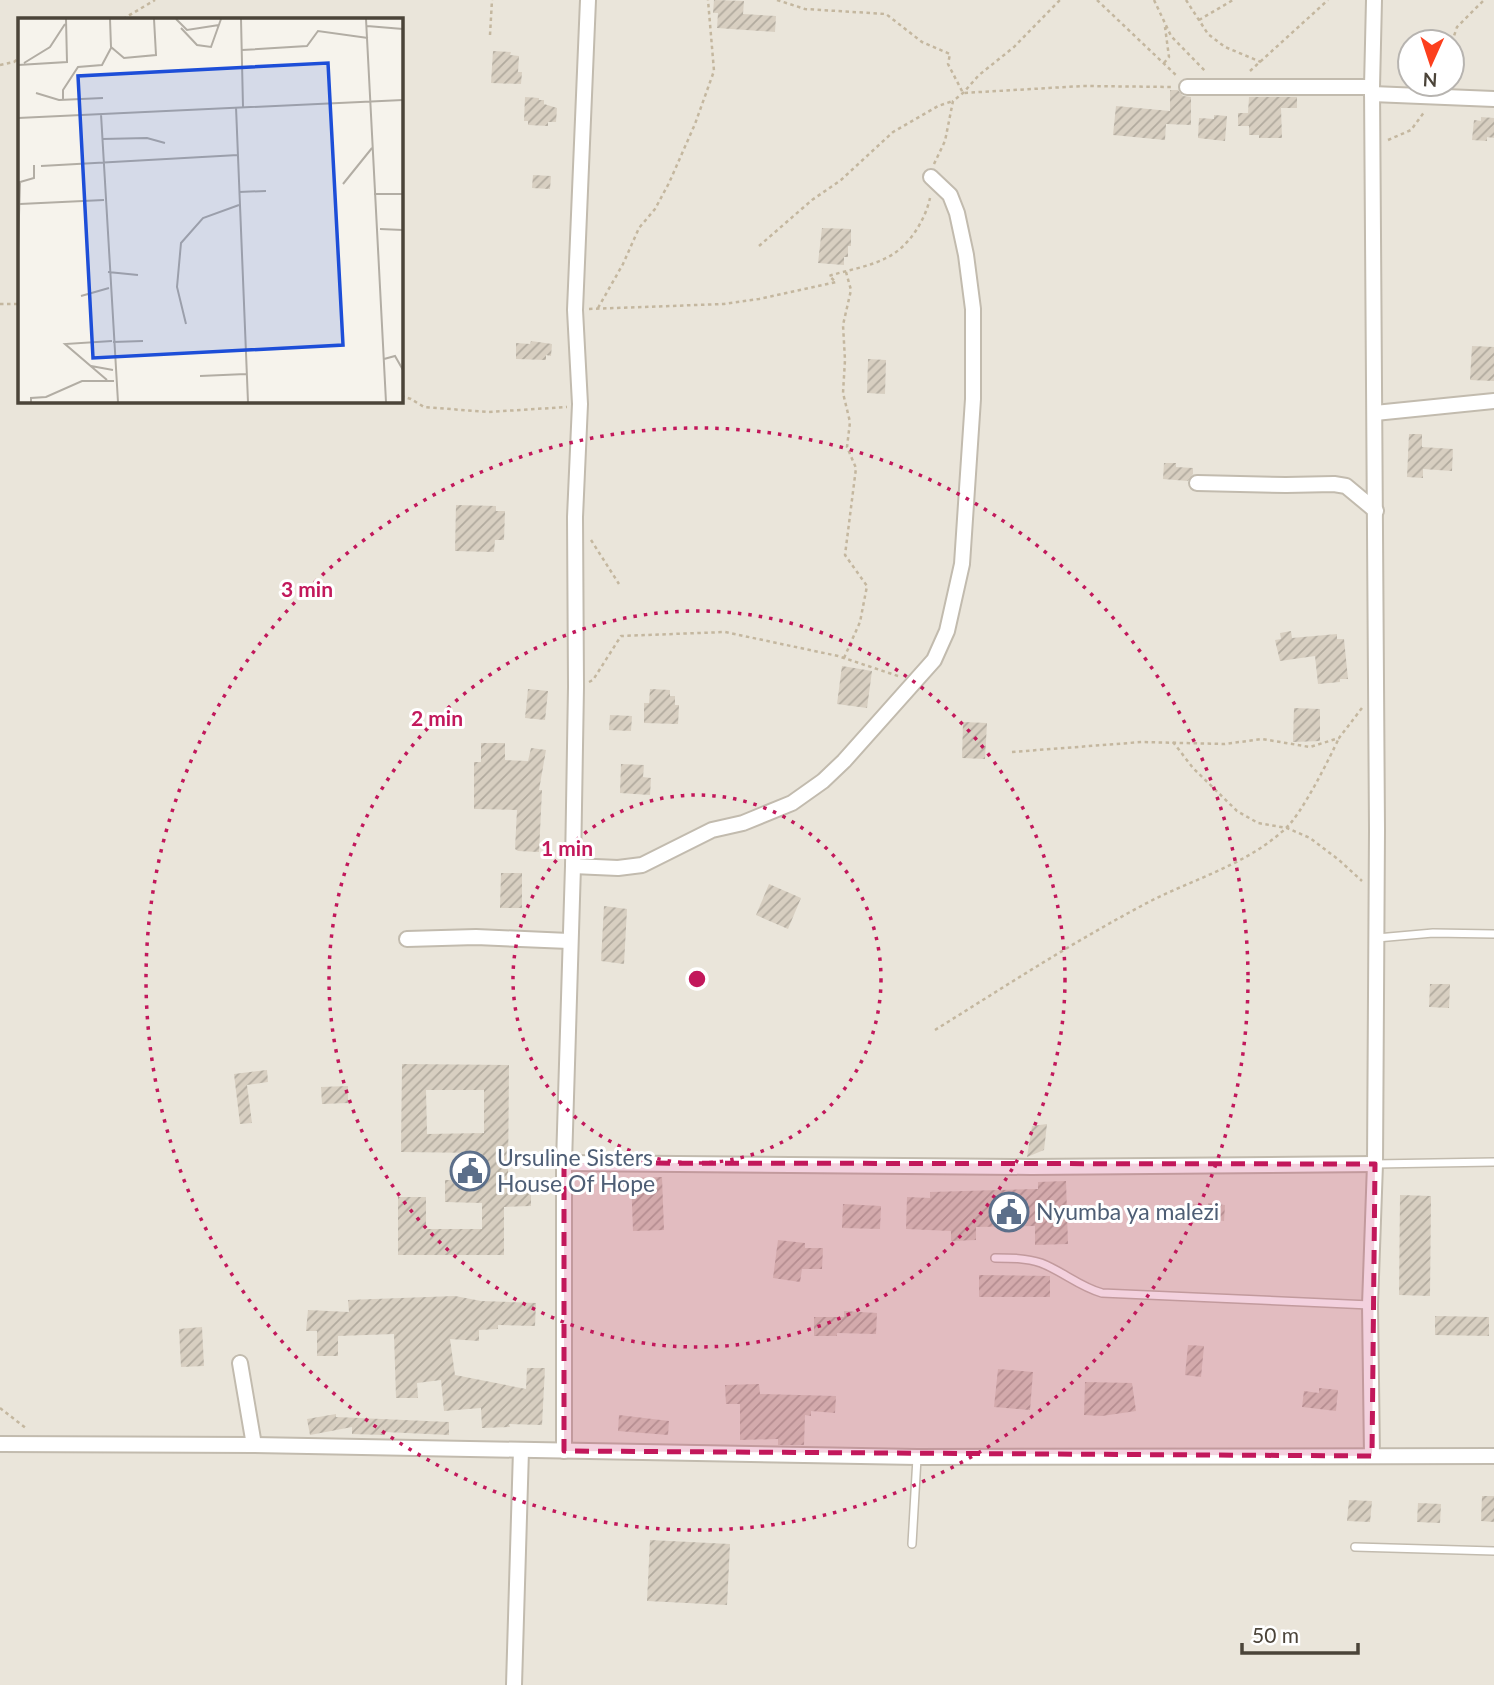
<svg xmlns="http://www.w3.org/2000/svg" width="1494" height="1685" viewBox="0 0 1494 1685" font-family="Lato,sans-serif">
<defs>
<pattern id="building-hatch" width="6" height="6" patternUnits="userSpaceOnUse" patternTransform="scale(1.75)"><rect width="6" height="6" fill="#d8cfc1"/><path d="M-1 1l2-2M0 6l6-6M5 7l2-2" fill="none" stroke="#b1aa9e"/></pattern>
</defs>
<rect width="100%" height="100%" fill="#f6f3ec"/>
<path fill="#eae5da" fill-rule="evenodd" d="M0,0H1494V1685H0ZM19,19H401V401H19ZM1410,42H1452V84H1410Z"/>
<g fill="url(#building-hatch)" fill-rule="evenodd">
<path d="M714,0L744,1L743,14L776,16L775,32L717,28L718,13H713Z"/>
<path d="M493,51L511,52L510,55L519,56L518,72H522L521,84L491,83Z"/>
<path d="M1170,90H1178L1183,96L1191,97V125L1166,124L1165,140L1113,135L1116,106L1170,111Z"/>
<path d="M525,97L539,98V100H544V104L557,108L556,122H548V126L528,125V121H524Z"/>
<path d="M1249,97H1297V108H1281L1282,138H1259V135H1249V126H1238V113H1248Z"/>
<path d="M1214,115L1227,116L1225,141L1198,138L1199,118L1214,119Z"/>
<path d="M1481,117L1494,118V138L1487,137V141L1472,140L1474,120L1481,121Z"/>
<path d="M533,175L551,176L550,189L532,188Z"/>
<path d="M822,228L851,229V246H848V257H844V265L818,263Z"/>
<path d="M531,341L552,344L551,356L546,355V360L516,359V343L530,344Z"/>
<path d="M1472,346L1494,347V381L1470,380Z"/>
<path d="M868,359L886,360L885,394L867,393Z"/>
<path d="M1409,434H1422V447L1453,449L1452,471L1423,469V478L1407,477Z"/>
<path d="M1164,463H1176V467L1193,468V474L1188,481L1163,479Z"/>
<path d="M456,505L496,506V511H505L504,540H495L494,552L455,551Z"/>
<path d="M1291,631L1292,638L1337,634V639H1344L1348,679H1340V682L1318,684L1315,656L1280,661L1275,640L1281,639L1280,633Z"/>
<path d="M842,666L872,671L867,708L837,704Z"/>
<path d="M528,689L548,691L545,720L525,718Z"/>
<path d="M650,689L670,690V696H675V705H679L678,724L644,723V703H649Z"/>
<path d="M1294,708L1320,709V741L1293,742Z"/>
<path d="M610,715L632,716L631,731L609,730Z"/>
<path d="M963,722L987,723L985,759L962,758Z"/>
<path d="M481,743H505V760L528,761L531,748L546,750L539,790H542L539,852L518,851L515,849L517,810L474,809V762H481Z"/>
<path d="M621,764L644,765L643,777L651,778L650,795L620,793Z"/>
<path d="M501,873H522V908H500Z"/>
<path d="M769,884L801,898L788,929L756,915Z"/>
<path d="M604,906L627,909L624,964L601,961Z"/>
<path d="M1430,984H1450L1449,1008L1429,1007Z"/>
<path d="M402,1064L509,1065L508,1180H531V1206L504,1207V1255H398V1197H426V1229H482V1203L445,1202V1180H480L481,1153L401,1152ZM426,1090H484V1133L427,1134Z"/>
<path d="M267,1070L268,1082L247,1085L252,1123L240,1124L234,1074Z"/>
<path d="M348,1086V1103L322,1104L321,1087Z"/>
<path d="M1047,1124L1044,1150L1027,1157L1032,1126Z"/>
<path d="M662,1177L664,1230L633,1231L631,1178Z"/>
<path d="M1066,1181L1068,1244L1035,1245V1226L976,1227V1240L951,1241V1231L906,1229L907,1197L930,1198V1192L1038,1189V1182Z"/>
<path d="M1400,1195L1431,1196L1430,1296L1399,1295Z"/>
<path d="M1185,1203L1208,1206V1203L1225,1205L1224,1221L1183,1217Z"/>
<path d="M843,1204L881,1206L880,1229L842,1228Z"/>
<path d="M778,1240L805,1243V1248H823L822,1269H802L800,1282L773,1278Z"/>
<path d="M979,1275L1050,1276V1297H979Z"/>
<path d="M455,1296L481,1301L536,1303L535,1326L498,1325V1329L479,1330V1341L450,1339L455,1375L526,1389L527,1368H545L542,1425L509,1424L510,1427L482,1428L481,1408L444,1411L441,1380L417,1383L418,1398H396L394,1334L338,1336V1356H317V1331H306L308,1310L349,1312L348,1300Z"/>
<path d="M844,1311L877,1313L876,1334L837,1333V1336H814V1317H844Z"/>
<path d="M1435,1316L1489,1317V1336L1435,1335Z"/>
<path d="M202,1327L204,1366L181,1367L179,1329Z"/>
<path d="M1188,1345L1204,1346L1201,1377L1185,1375Z"/>
<path d="M998,1369L1033,1372L1030,1410L994,1407Z"/>
<path d="M1085,1382L1132,1383L1136,1411L1102,1416L1084,1415Z"/>
<path d="M759,1384L760,1394L836,1396L835,1413L811,1411V1416L805,1415L804,1445H778V1439L740,1440V1404H726L725,1385Z"/>
<path d="M1319,1388L1338,1390L1336,1411L1302,1407L1304,1391L1319,1393Z"/>
<path d="M336,1414V1417L449,1422V1435L385,1432V1435L352,1434V1427L310,1435L307,1419Z"/>
<path d="M619,1415L669,1421L668,1435L618,1431Z"/>
<path d="M1482,1496H1494V1522L1481,1521Z"/>
<path d="M1349,1500L1372,1501L1370,1522L1347,1521Z"/>
<path d="M1418,1503L1441,1504L1440,1523L1417,1522Z"/>
<path d="M650,1540L730,1544L727,1605L647,1601Z"/>
</g>
<g fill="none" stroke-linecap="round" stroke-linejoin="round">
<defs>
<g id="service">
<path d="M1377,938L1433,933L1494,934"/>
<path d="M1375,1164L1494,1162"/>
<path d="M995,1258C1010,1258 1026,1258 1041,1263C1062,1271 1080,1287 1102,1293L1370,1305"/>
<path d="M912,1544L917,1458"/>
<path d="M1355,1547L1494,1551"/>
</g>
<g id="minor">
<path d="M1187,87H1372"/>
<path d="M1372,94L1494,99"/>
<path d="M1375,413L1494,401"/>
<path d="M1197,483L1286,485L1334,484L1346,486L1376,511"/>
<path d="M573,866L618,868L642,865L712,830L743,823L792,803L823,781L844,761L934,660L947,631L962,564L973,399V309L966,255L957,213L950,195L931,177"/>
<path d="M407,939L476,937L569,941"/>
<path d="M564,1163L1031,1167L1375,1164"/>
<path d="M240,1363L254,1445"/>
<path d="M0,1444L254,1445L917,1457L1494,1456"/>
<path d="M564,1451V1163L573,866L576,687L575,517L580,404L575,310L588,0"/>
<path d="M1372,1456L1370,1305L1375,1164L1377,830L1372,87L1374,0"/>
<path d="M514,1685L521,1450"/>
</g>
</defs>
<use href="#service" stroke="#c2bbae" stroke-width="10"/>
<use href="#minor" stroke="#c2bbae" stroke-width="18"/>
<g stroke="#c4b79f" stroke-width="2.5" stroke-dasharray="3.5 3.5" stroke-linecap="butt">
<path d="M777,0L805,9L886,14L922,42L950,54L948,64L963,93L1083,86L1174,87"/>
<path d="M1097,0L1178,77"/>
<path d="M1154,0L1171,36L1206,72"/>
<path d="M1186,0L1208,34L1225,47L1261,62"/>
<path d="M123,19L155,0"/>
<path d="M1199,20L1233,0"/>
<path d="M490,35L492,0"/>
<path d="M1452,42L1457,27L1484,0"/>
<path d="M1164,63L1169,57L1165,27"/>
<path d="M0,65L14,62L19,58"/>
<path d="M1250,71L1328,0"/>
<path d="M1388,140L1411,130L1425,111"/>
<path d="M934,164L945,141L953,101L963,93L979,75L1014,47L1060,0"/>
<path d="M759,246L812,200L841,180L893,132L938,106L953,101"/>
<path d="M0,304H19"/>
<path d="M598,308L623,264L639,228L655,209L669,183L695,124L714,71L708,0"/>
<path d="M589,309L724,304L759,299L836,282L829,276C847,270 869,267 886,258C908,248 925,221 930,198"/>
<path d="M401,396L411,399L424,407L488,412L567,407"/>
<path d="M591,540L619,584"/>
<path d="M844,658L860,622L867,586L845,555L856,468L847,447L850,422L843,393L845,360L843,325L851,290L846,272"/>
<path d="M589,682L593,680L621,636L725,632L838,656L901,677"/>
<path d="M1173,742L1193,768L1237,811L1258,823L1287,828L1310,838L1339,860L1362,881"/>
<path d="M1012,752L1142,742L1225,744L1262,739L1310,747L1339,738L1362,708"/>
<path d="M935,1030C1004,987 1073,942 1145,904C1192,879 1245,866 1285,829C1302,814 1329,759 1339,738"/>
<path d="M0,1408L27,1429"/>
</g>
<use href="#service" stroke="#fff" stroke-width="7"/>
<use href="#minor" stroke="#fff" stroke-width="14"/>
</g>
<path fill="#c2185b" fill-opacity="0.2" stroke="#c2185b" stroke-width="5" stroke-dasharray="14 9" stroke-linejoin="round" d="M564,1163L1375,1164L1372,1456L564,1451Z"/>
<g fill="none" stroke="#c2185b" stroke-width="3.5" stroke-dasharray="3.5 7">
<circle cx="697" cy="979" r="184"/>
<circle cx="697" cy="979" r="368"/>
<circle cx="697" cy="979" r="551"/>
</g>
<defs>
<symbol id="civic-ring" viewBox="-11 -11 22 22"><circle r="9.5" fill="#fff" stroke="#5c6f8a" stroke-width="1.5"/><path d="M-.6-6.5H3V-4.5H.6V-3L4-1V1h2V6H-6V1h2V-1L-.6-3ZM-1.2 2.5V6h2.4V2.5Z" fill="#5c6f8a"/></symbol>
</defs>
<g fill-rule="evenodd">
<use href="#civic-ring" x="448" y="1149" width="44" height="44"/>
<use href="#civic-ring" x="987" y="1190" width="44" height="44"/>
</g>
<g text-anchor="middle" stroke-width="6" stroke-linejoin="round" paint-order="stroke">
<g font-size="23" fill="#4e5e75" stroke="#fff" text-anchor="start">
<text x="497" y="1166">Ursuline Sisters<tspan x="497" dy="26">House Of Hope</tspan></text>
<text x="1036" y="1220">Nyumba ya malezi</text>
</g>
</g>
<g transform="translate(18 18)">
<rect width="385" height="385" fill="#f6f3ec"/>
<path fill="none" stroke="#b2ada4" stroke-width="2" d="M92,1L93,29L106,40L138,37L136,1M158,1L169,12L201,7M223,1L225,89M348,1L368,384M349,8L385,11M163,10L179,27L193,29L203,1M224,32L289,28L300,13L350,20M6,45L32,29L47,6M0,47L49,44L48,1M18,75L41,82L85,80M45,82V72L60,49L84,47L93,30M218,89L230,384M83,96L100,384M0,100L385,82M84,121L129,120L147,125M23,148L220,137M325,166L354,130M221,174L248,173M356,176H385M2,186L86,182M362,211L385,212M0,231L2,164L16,160V147M90,254L120,257M63,278L91,270M168,306L159,269L163,225L185,200L221,187M95,324L125,323M366,341L377,338L385,352M73,348L95,352M182,358L228,356M89,362L47,326L94,323M13,384V380L28,379L64,363H96"/>
<path fill="#1d4ed8" fill-opacity="0.15" stroke="#1d4ed8" stroke-width="3.5" d="M310,45L325,327L75,340L60,58Z"/>
<rect width="385" height="385" fill="none" stroke="#4b4439" stroke-width="3.5"/>
</g>
<circle cx="697" cy="979" r="10" fill="#c2185b" stroke="#fff" stroke-width="3.5"/>
<g font-size="21" text-anchor="middle" font-weight="bold" fill="#c2185b" stroke="#fff" stroke-width="6" stroke-linejoin="round" paint-order="stroke">
<text x="307" y="597">3 min</text>
<text x="437" y="726">2 min</text>
<text x="567" y="856">1 min</text>
</g>
<g transform="translate(1431 63) rotate(183)"><circle r="33" fill="#ffffff" stroke="#b7b4b0" stroke-width="2"/>
<path d="M0-5L12 26L0 18L-12 26Z" fill="#fc3f1d"/>
<text y="-10" font-size="19" font-weight="bold" text-anchor="middle" fill="#4b4439">N</text>
</g>
<path d="M1242 1643v10h116v-10" fill="none" stroke="#4b4439" stroke-width="3.5"/>
<text x="1252" y="1643" font-size="21" fill="#4b4439" stroke="#ffffff" stroke-width="5" paint-order="stroke">50 m</text>
</svg>
